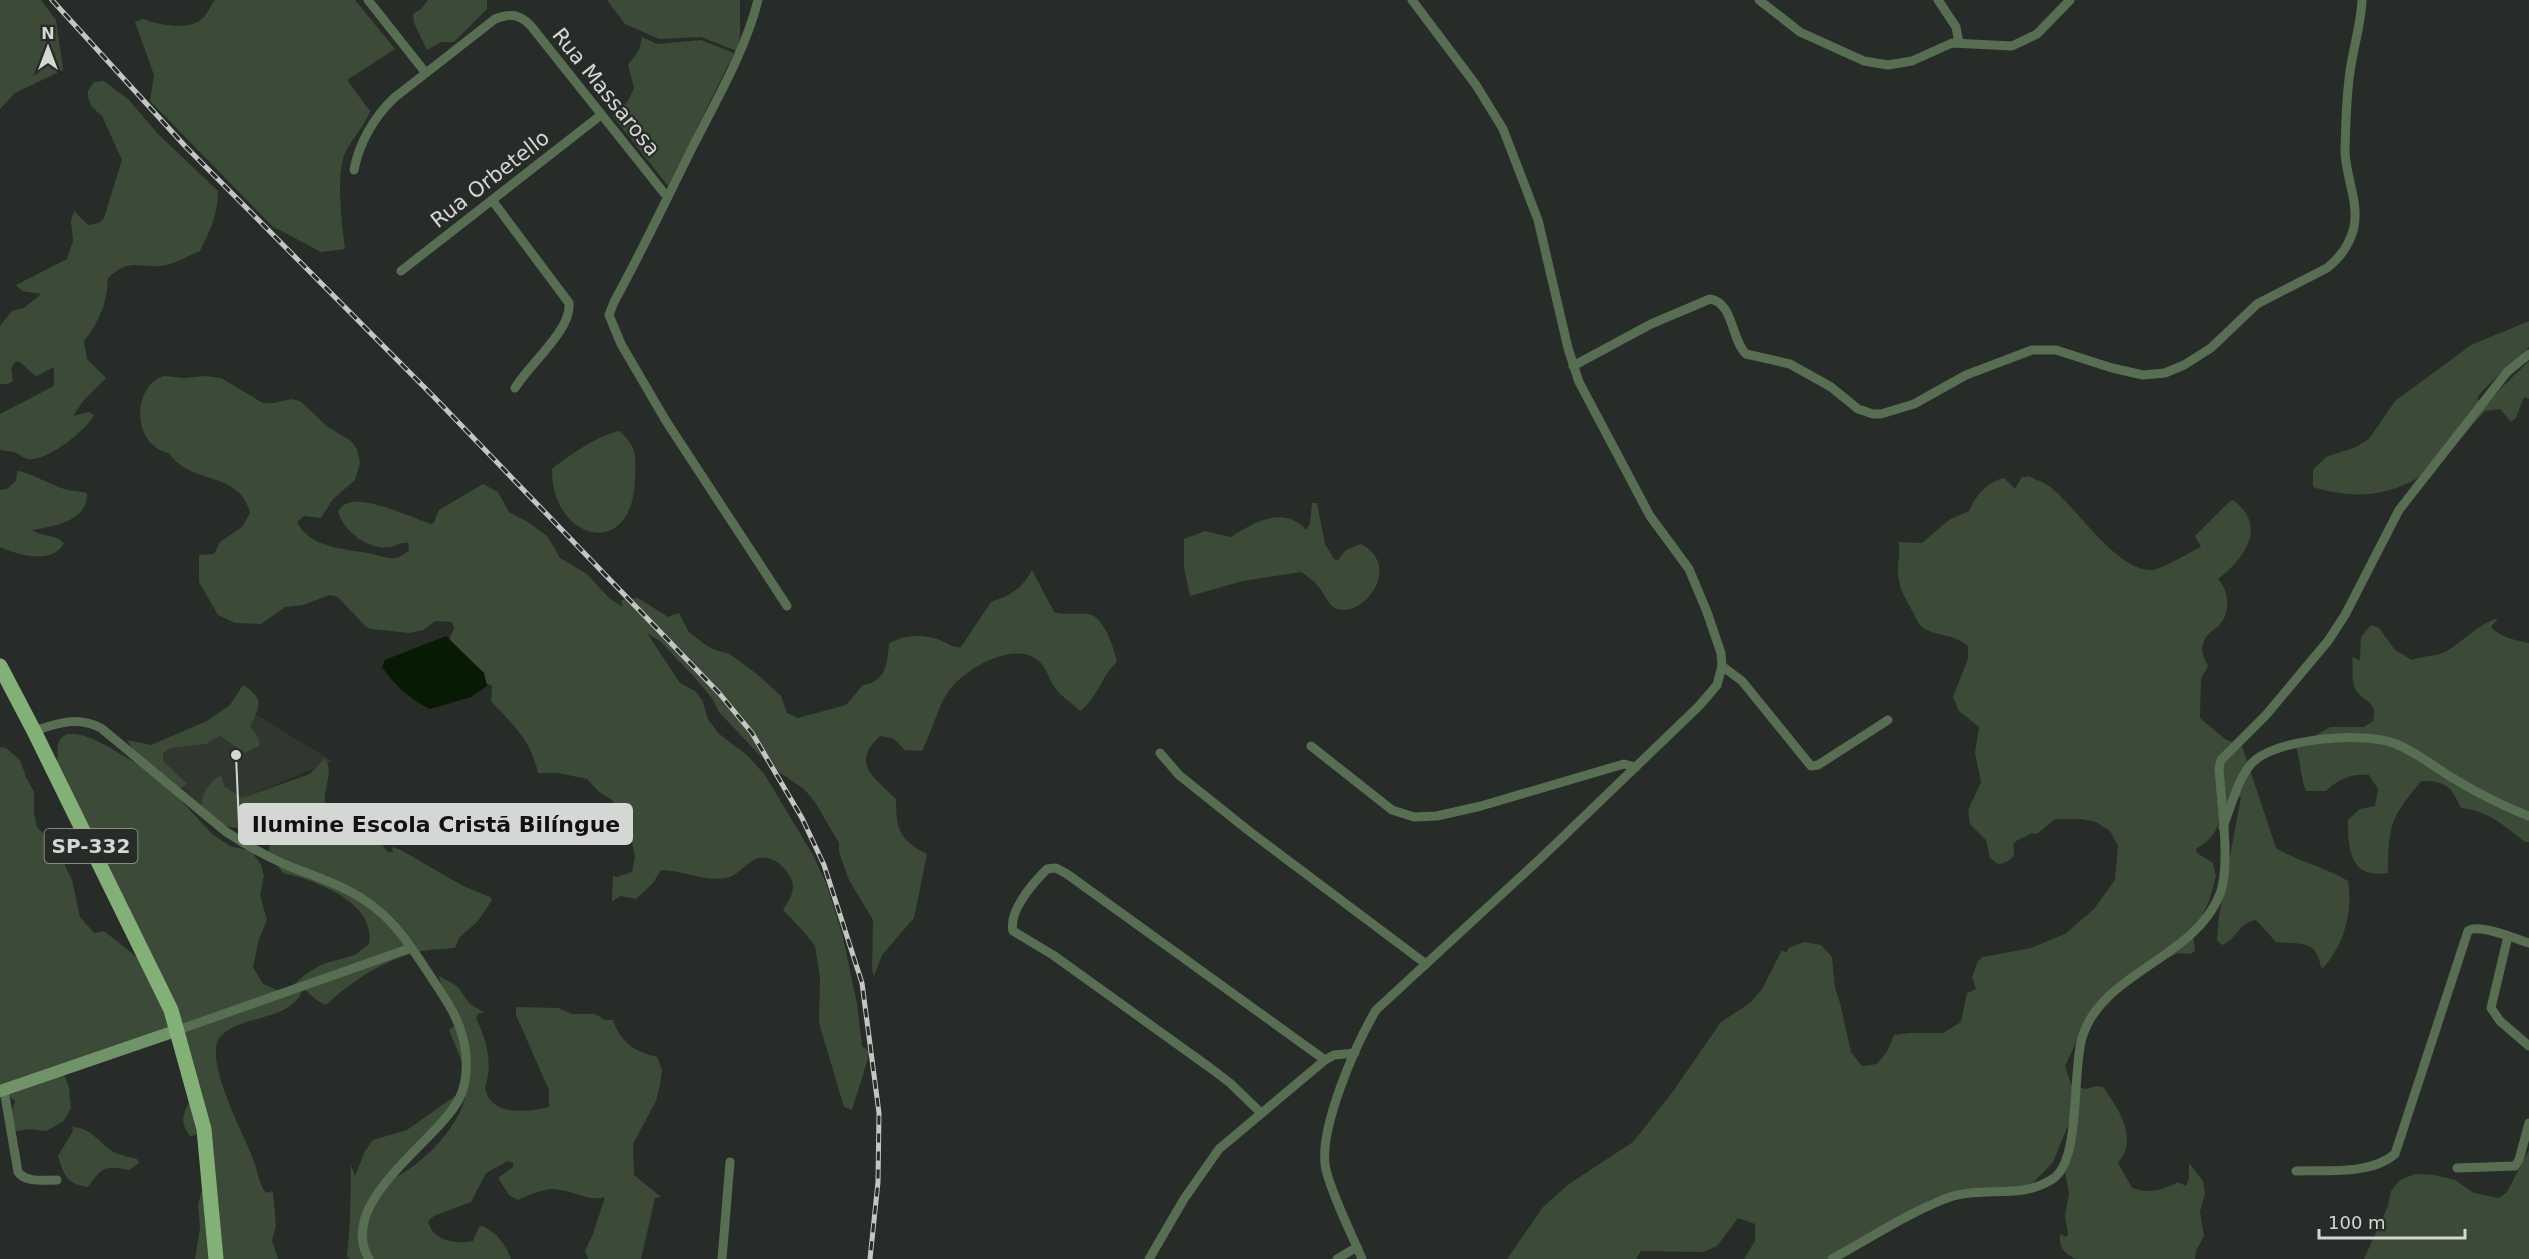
<svg xmlns="http://www.w3.org/2000/svg" width="2529" height="1259" viewBox="0 0 2529 1259" font-family="'DejaVu Sans',sans-serif">
<rect width="100%" height="100%" fill="#282c28"/>
<path fill="#30372e" d="M247,709L332,761L207,813L145,749Z"/>
<g fill="#3b4b37">
<path d="M0,0H41L56,20L63,70L15,93L0,109Z"/>
<path d="M215,0H355L395,49L347,80L370,111C365,126 353,137 346,151C335,172 342,225 345,249L321,252L272,226L150,101L154,75L135,22L143,19C160,25 190,32 204,17C208,12 211,5 215,0Z"/>
<path d="M428,0H487V9L454,42H441L427,50L414,23L413,14L421,9Z"/>
<path d="M607,0H740V36L737,51L701,37L659,39L625,24Z"/>
<path d="M642,37L657,44L701,40L734,53L668,186L613,116L628,101L634,88L628,65L639,50Z"/>
<path d="M104,81L129,100L158,134L218,191C218,214 210,231 200,251C190,255 180,261 170,264C143,272 133,254 108,278C107,303 99,322 84,341L87,359L106,378L83,401L73,416L89,412L94,415C86,431 46,462 28,459C23,458 19,454 14,452C10,451 5,451 0,450V414L54,386V367L37,376C28,372 25,363 16,361L11,368L13,381L8,384H0V326L12,311L24,308L41,294L22,291L16,285L67,259L73,241L71,221L74,211L88,225L99,223L104,218L122,160L102,116L91,106L88,97V91L94,82Z"/>
<path d="M2529,321V347C2518,358 2481,389 2477,399L2483,402L2492,397L2529,361V399L2524,397L2516,418L2511,422L2500,409L2485,411C2470,426 2458,445 2442,459C2404,495 2362,502 2313,487V470L2326,457L2356,447L2369,439L2395,401L2459,354L2471,345Z"/>
<path d="M164,376L184,378L205,376L221,378L263,403H274L291,399L300,401L328,427L351,441L357,449L360,463L355,480L333,499L321,518L304,516L297,522C310,549 348,549 373,554C381,556 388,559 396,558C401,557 405,553 409,551L408,543C400,542 397,546 390,547C367,550 345,532 338,512C349,485 412,519 432,524L434,522L439,510L483,484L498,492L509,512L528,522L548,537L560,558L587,574L609,598L623,607L621,600L638,598L668,617L679,613L688,631L704,644L715,650L730,654L758,675L781,696L787,713L798,718L846,705L863,685C886,682 887,664 889,644C902,634 927,634 942,641C949,644 953,648 961,647L991,602C1010,596 1023,588 1032,570L1054,612C1066,616 1076,612 1088,614C1104,616 1114,648 1117,662C1101,676 1098,698 1080,711C1073,704 1062,697 1056,689C1049,681 1048,670 1040,662C1015,638 963,670 948,692C937,708 932,732 922,751L905,750L894,739L880,736C850,764 874,777 896,799C896,829 899,840 927,854L914,918L882,955L874,976L872,970L873,920L849,880L839,852V843L815,802L804,789L770,766L719,712L712,698L696,679L660,641L647,633L680,683L695,691L702,700L708,719L718,733L748,756L765,775L813,855L826,883L842,933L857,1004L862,1046L870,1052L852,1110L844,1107L819,1023L820,977L815,946L805,933L783,910C790,899 797,889 790,876C783,864 767,851 752,861C742,867 738,876 725,878C704,882 683,870 661,870L653,883L636,899L620,896L612,902L613,876L617,877L632,872L635,857L629,829L612,800L598,791L587,779L558,773H538C531,740 513,725 491,701L492,686L467,672L449,640L454,628L452,622L435,621L423,630L409,633L371,629L365,626L338,597L330,595L303,605L285,607L261,624L235,623L218,615L199,582V555L214,554L220,542L242,527L250,513C240,470 189,485 169,453C131,446 132,385 164,376Z"/>
<path d="M620,431C637,449 636,454 635,477C634,563 551,541 552,469C568,456 600,434 620,431Z"/>
<path d="M17,471C28,471 54,487 68,490C74,492 81,491 87,493C88,522 53,526 32,530C41,537 56,534 64,543C53,565 18,555 0,547V490L7,489L16,481Z"/>
<path d="M2028,476C2035,479 2043,482 2049,486C2077,507 2115,570 2151,570C2161,570 2190,552 2201,547L2195,536L2229,502L2233,500C2268,526 2245,558 2218,579C2228,588 2231,611 2221,623C2215,630 2206,633 2203,644C2200,652 2205,659 2208,666L2201,678L2200,718L2225,739L2242,746L2276,848C2299,862 2325,867 2348,881C2353,911 2345,943 2324,967L2321,968C2317,938 2298,945 2276,942L2256,920C2240,921 2236,940 2222,945L2217,940L2219,916L2241,797L2232,796C2215,817 2225,832 2196,849L2197,853L2213,863L2216,876L2209,901L2193,936L2195,951L2190,954L2178,953L2142,970L2087,1019L2065,1066L2071,1084L2085,1089L2097,1086L2103,1087C2119,1110 2139,1138 2118,1163L2132,1188C2150,1194 2162,1190 2178,1182L2186,1186L2189,1179V1163L2203,1181L2205,1194L2200,1211L2204,1236L2196,1251L2195,1259H2075C2063,1251 2059,1249 2060,1234L2066,1237L2068,1235L2065,1216L2069,1193L2065,1173L2071,1144L2069,1123L2053,1162L2031,1185L2013,1190H1965L1930,1200L1874,1236L1831,1259H1744L1755,1241V1224L1738,1218L1717,1246L1703,1252L1641,1251L1636,1259H1507L1543,1207L1569,1184L1633,1142L1671,1094L1721,1022L1750,1003L1762,989L1782,950L1786,953L1789,948L1804,942L1821,945L1832,957L1835,988L1840,1003L1851,1052L1862,1066L1877,1064L1888,1050L1894,1035L1909,1033H1943L1961,1022L1967,993L1976,989L1972,977L1978,961L1983,957L2031,948L2065,934L2094,909L2115,880L2118,846L2110,831L2096,822L2081,819H2055L2037,834L2032,833L2016,841L2013,845C2017,857 2010,862 1998,864L1990,858L1986,840L1970,824L1968,810L1981,782L1975,753L1979,727L1959,711L1953,697L1968,659V646C1952,633 1939,637 1925,629C1919,626 1917,620 1914,614C1907,601 1899,590 1898,574C1897,562 1901,555 1898,542L1922,543L1949,520L1969,511C1976,495 1987,482 2004,478L2015,489L2021,478Z"/>
<path d="M1312,503H1317L1325,544L1334,559L1338,560L1346,550L1361,544C1403,566 1364,618 1337,609C1328,606 1323,590 1316,584C1312,579 1306,576 1301,572L1243,581L1190,596L1184,567V539L1205,531L1231,537C1253,522 1285,505 1306,530L1310,524Z"/>
<path d="M2498,618L2491,627C2501,638 2515,640 2529,643V842H2525C2505,826 2487,810 2461,808C2451,786 2446,781 2421,781C2390,819 2389,824 2388,873C2350,879 2348,850 2348,820L2360,809L2375,806L2378,789L2369,775C2350,774 2340,778 2326,791H2306C2300,776 2301,762 2296,747L2330,727H2364L2373,721C2378,700 2364,703 2356,690C2350,681 2354,667 2352,657L2360,660L2361,637L2371,625L2379,628L2395,650L2412,660C2421,656 2438,656 2445,652C2464,641 2477,625 2498,618Z"/>
<path d="M243,685C265,699 260,706 250,726L259,739V746L245,753L220,736L206,744L171,748L163,753V761L187,784L181,788L166,780L163,781L213,835L230,846L251,851L261,865L264,876L260,895L267,920L259,939L253,967L263,984L284,993L307,973L323,964L355,955L369,944C377,902 314,880 283,873L268,854L270,844L278,833L276,828C260,825 235,831 223,825C215,821 208,812 202,806C201,793 209,784 219,776L222,777L224,786L242,798L310,774L325,758C336,775 318,795 328,812C335,825 348,830 362,834C366,836 372,836 375,838C380,841 384,847 388,852H393L392,847L401,850L463,886L490,897L492,900L478,921L459,938L455,948C442,949 426,949 413,953C380,963 351,981 326,1005C315,1001 312,994 303,989C290,1023 244,1013 221,1036C201,1057 245,1136 253,1159C258,1170 258,1183 266,1193L273,1191L276,1225L272,1241L278,1259H195L200,1228L198,1205L204,1182L200,1131L196,1135L190,1136C174,1116 191,1107 194,1087C198,1067 189,1050 178,1034L62,1069L69,1088L71,1108L64,1121L46,1131L29,1129L11,1132L9,1120L15,1101L9,1096L0,1097V747L6,748L20,760L26,777L34,792V813L37,827L61,851L66,868L72,880L80,917L94,933L104,931L143,962L57,764C58,758 57,750 58,745C66,712 129,762 144,767L127,740L151,745L207,721L230,705Z"/>
<path d="M439,976L457,986L470,1004L485,1013H479L476,1018C487,1042 493,1062 485,1088C491,1117 527,1112 549,1107V1090L516,1015V1007L558,1008L572,1014H595L605,1020H613C621,1043 634,1051 657,1057L662,1070L660,1085L656,1101L633,1144L634,1175L661,1197L655,1198L641,1259H588L585,1251L593,1234L605,1197C588,1202 572,1190 554,1189C541,1189 529,1195 518,1200L509,1195L498,1178L513,1167V1163L508,1161L486,1173L471,1202L434,1216L428,1221C432,1241 457,1245 473,1241L479,1227L482,1226C497,1232 505,1244 511,1259H350L347,1256L350,1221L351,1165L355,1176L365,1151L373,1140L407,1130L455,1096L454,1103L390,1180C423,1166 471,1118 466,1080C464,1063 455,1046 449,1030L457,1023C456,998 443,996 439,976Z"/>
<path d="M72,1127C88,1127 97,1139 109,1149C115,1154 129,1157 137,1159L139,1163L129,1170C105,1165 102,1167 88,1187C66,1184 64,1175 58,1156L73,1131Z"/>
<path d="M2529,1150V1259H2364L2388,1206L2391,1191L2400,1180L2415,1174L2434,1175L2455,1180L2474,1193L2499,1198L2507,1192Z"/>
</g>
<path fill="#071a04" d="M446,636L484,673L487,686L471,697L430,709C410,699 395,686 382,667L385,660Z"/>
<g fill="none" stroke-linecap="round" stroke-linejoin="round">
<g stroke="#586e52" stroke-width="9">
<path d="M368,0L425,72"/>
<path d="M758,0C746,49 716,101 693,146C667,198 642,251 614,302L609,315L621,344L666,421L787,606"/>
<path d="M1759,0L1800,32L1864,61L1888,65L1912,61L1952,43L2012,46L2037,34L2070,0"/>
<path d="M1938,0L1956,27L1959,43"/>
<path d="M354,170C359,143 374,117 394,98L495,19C510,13 520,14 531,26L664,193"/>
<path d="M492,200L569,303C572,330 529,364 515,388"/>
<path d="M401,271L601,115"/>
<path d="M1573,366L1651,324L1710,299C1734,303 1731,340 1746,354L1790,364L1831,387L1858,409L1873,414H1881L1914,404L1966,375L2032,350H2056L2112,368L2143,375L2165,373L2184,365L2211,348L2257,304L2327,268C2341,257 2350,244 2354,227C2359,201 2345,175 2345,150C2346,124 2346,98 2350,72C2353,48 2361,25 2362,0"/>
<path d="M1722,666L1742,681L1811,766L1818,765L1888,720"/>
<path d="M34,731C58,723 77,716 101,728L225,831C244,844 264,855 284,864C315,877 348,886 374,907C398,925 415,953 431,977C448,1002 463,1024 466,1055C467,1070 466,1086 459,1099C437,1142 335,1202 369,1259"/>
<path d="M1311,746L1392,810L1414,817L1437,816L1481,806L1624,764L1636,767"/>
<path d="M1160,753L1179,775L1249,831L1426,964"/>
<path d="M2223,827C2231,807 2237,781 2251,764C2274,738 2365,731 2396,744C2416,752 2433,766 2451,777C2476,792 2502,806 2529,816"/>
<path d="M2508,936L2491,1008L2500,1021L2529,1046"/>
<path d="M178,1030L411,948"/>
<path d="M4,1090L18,1172C26,1183 44,1180 57,1180"/>
<path d="M1261,1113L1230,1083L1209,1067L1053,955L1013,931C1008,911 1034,882 1047,869L1056,868L1067,874L1325,1060"/>
<path d="M2457,1168L2515,1166L2519,1160L2529,1123"/>
<path d="M2296,1171C2327,1170 2371,1175 2395,1154L2468,931C2479,923 2516,939 2529,943"/>
<path d="M722,1259L730,1162"/>
<path d="M1149,1259L1184,1199L1219,1149L1325,1060L1334,1055L1355,1053"/>
<path d="M1337,1259L1357,1247"/>
<path d="M1362,1259C1350,1230 1334,1200 1326,1170C1317,1131 1356,1044 1376,1010L1542,857L1699,706L1717,685L1722,666L1721,653L1707,612L1689,569L1650,516L1579,382L1568,348L1538,220L1503,129L1476,85L1412,0"/>
<path d="M1832,1259C1869,1239 1914,1209 1953,1196C1987,1186 2022,1200 2054,1178C2081,1158 2072,1071 2082,1038C2101,972 2194,960 2220,894C2231,865 2221,801 2219,768L2221,760L2266,715L2328,641L2345,615L2399,510L2507,372L2529,354"/>
</g>
<path stroke="#709367" stroke-width="12" d="M0,1091L178,1030"/>
<path stroke="#82b077" stroke-width="15" d="M0,666L34,731L171,1010L204,1129L216,1259"/>
<defs>
<path id="rail" d="M52,0L185,146L434,397L719,693L752,733L802,818L824,865L862,983L879,1113L878,1182L870,1259"/>
</defs>
<use href="#rail" stroke="#c3c6c3" stroke-width="5"/>
<use href="#rail" stroke="#282c28" stroke-width="3" stroke-dasharray="9" stroke-linecap="butt"/>
</g>
<g text-anchor="middle" stroke-width="4.5" stroke-linejoin="round" paint-order="stroke">
<rect fill="#282c28" stroke="#a1a4a0" stroke-width="1.5" x="44.5" y="829" width="93" height="34" rx="4.5"/>
<g font-size="20" font-weight="bold" fill="#d5d7d4">
<text x="91" y="853">SP-332</text>
</g>
<g font-size="21" fill="#d5d7d4" stroke="#282c28">
<text transform="translate(606 92) rotate(51)" y="7">Rua Massarosa</text>
<text transform="translate(490 179) rotate(-38)" y="7">Rua Orbetello</text>
</g>
</g>
<path fill="none" stroke="#d5d7d4" stroke-width="2" d="M236 755L239 824"/>
<circle fill="#d5d7d4" stroke="#282c28" stroke-width="2" cx="236" cy="755" r="6"/>
<rect fill="#d5d7d4" stroke="#d5d7d4" stroke-width="2" x="239" y="804" width="393" height="40" rx="6"/>
<g font-size="22" text-anchor="middle" font-weight="bold" fill="#111">
<text x="436" y="832">Ilumine Escola Cristã Bilíngue</text>
</g>
<g transform="translate(48 48)" stroke="#282c28" stroke-width="4.5" paint-order="stroke">
<path d="M0-4.5L10 22L0 15L-10 22Z" fill="#d5d7d4"/>
<text y="-9" font-size="16" font-weight="bold" text-anchor="middle" fill="#d5d7d4">N</text>
</g>
<path d="M2319 1229v9h146v-9" fill="none" stroke="#d5d7d4" stroke-width="3"/>
<text x="2328" y="1229" font-size="18" fill="#d5d7d4" stroke="#282c28" stroke-width="4.5" paint-order="stroke">100 m</text>
</svg>
